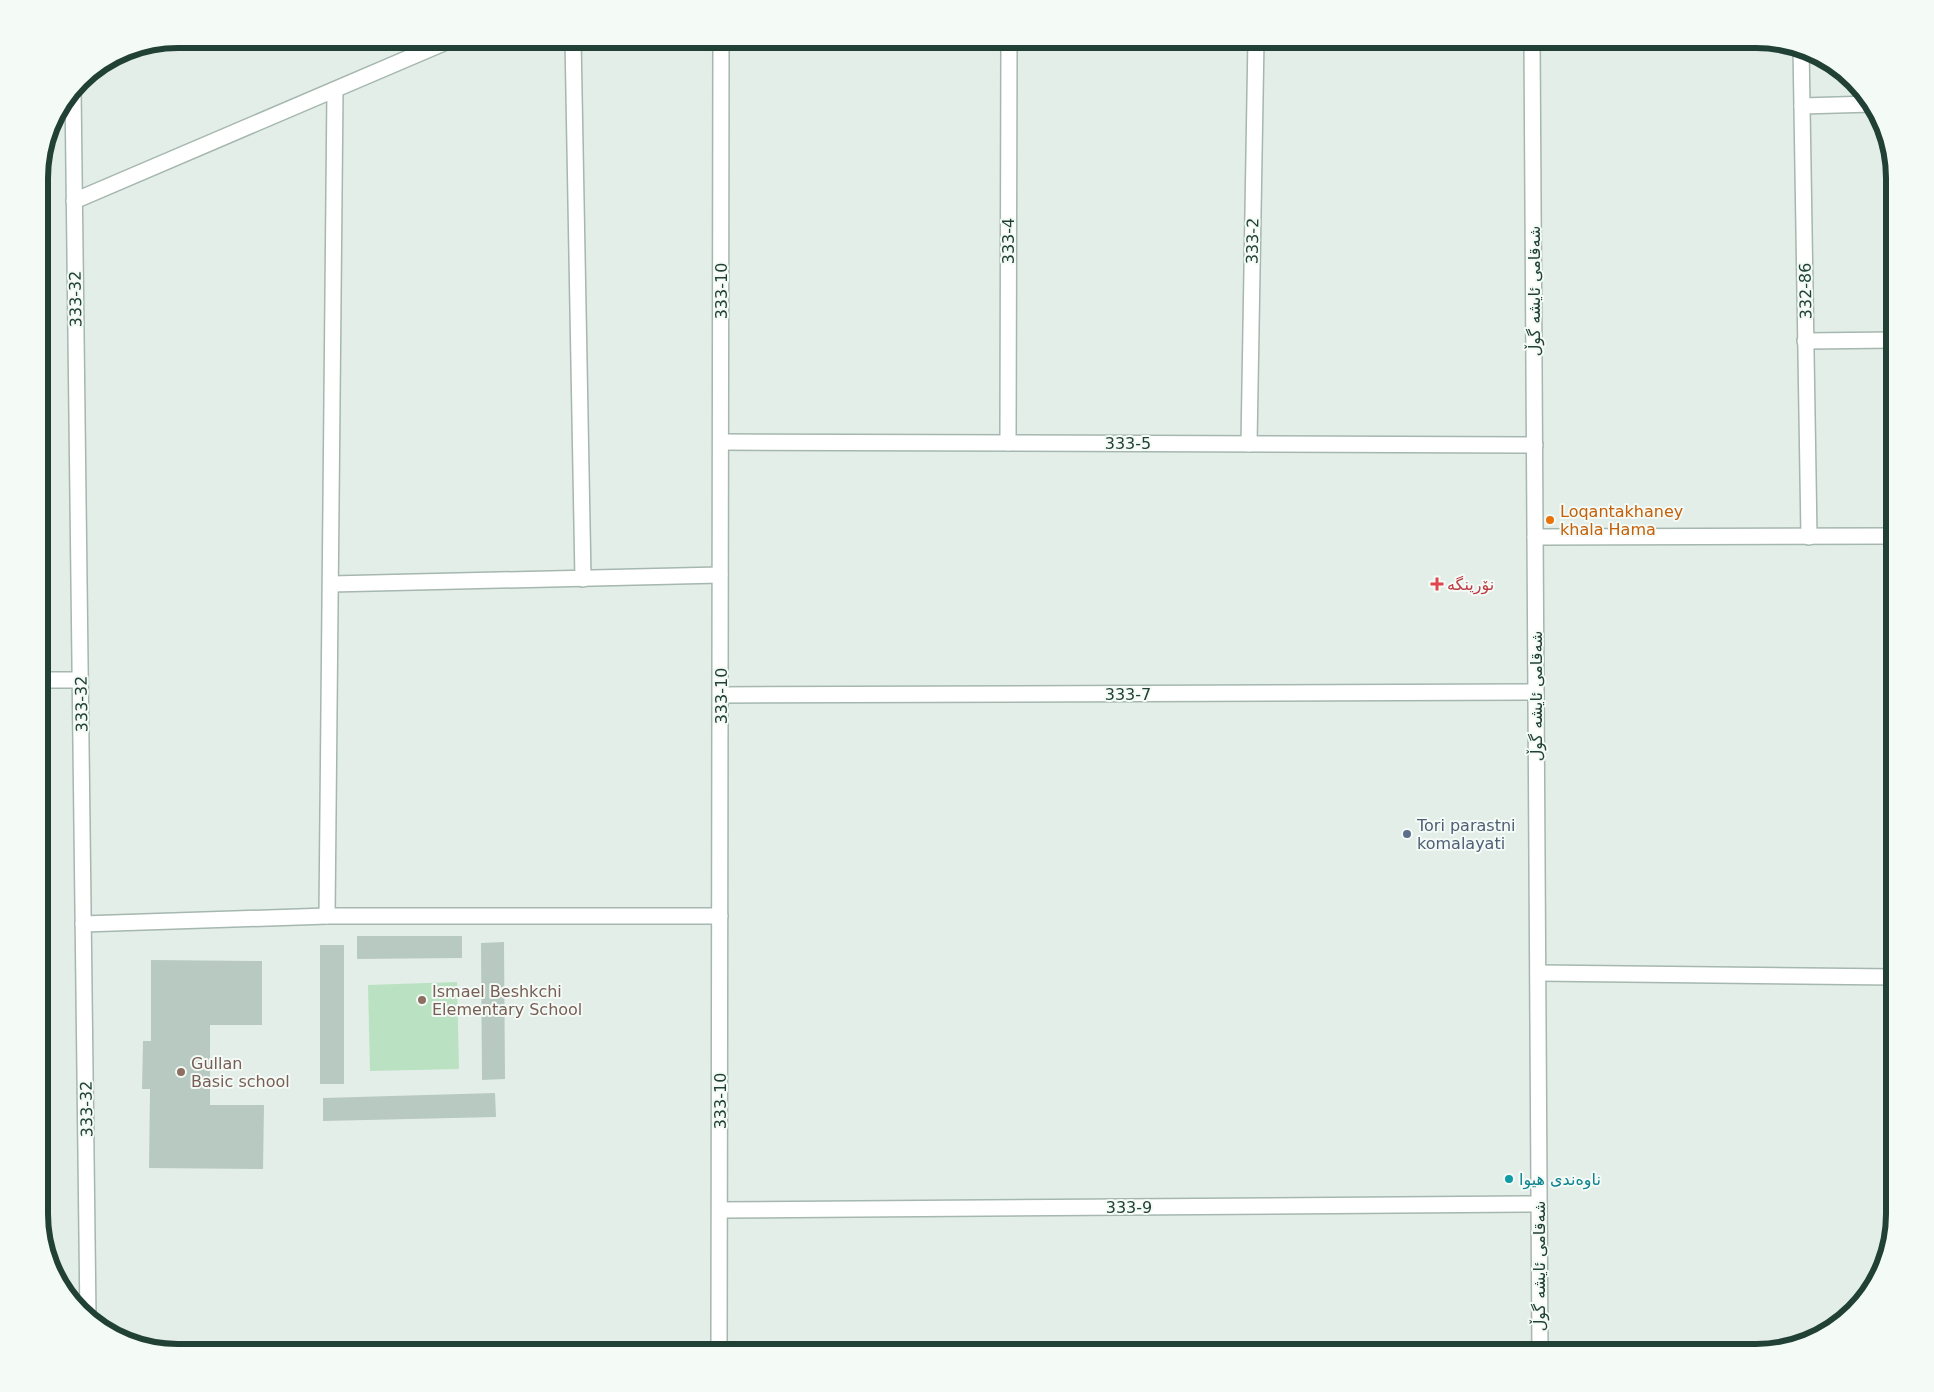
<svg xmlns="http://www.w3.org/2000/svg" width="1934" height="1392" viewBox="0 0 1934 1392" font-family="'DejaVu Sans',Vazirmatn,sans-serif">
<rect width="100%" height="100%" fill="#e3eee8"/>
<path fill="#bae1c2" d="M457,982L459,1069L370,1071L368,985Z"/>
<g fill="#b8c9c1">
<path d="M357,936H462V958L357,959Z"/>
<path d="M504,942L505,1079L482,1080L481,943Z"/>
<rect x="320" y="945" width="24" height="139"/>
<path d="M151,960L262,961V1025H210V1105H264L263,1169L149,1168L150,1089H142L143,1041H151Z"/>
<path d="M495,1093L496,1117L323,1121V1098Z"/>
</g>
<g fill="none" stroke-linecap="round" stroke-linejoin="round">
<defs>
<g id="minor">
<path d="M573,39L583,579"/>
<path d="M1801,46L1809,537"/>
<path d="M73,89L88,1319"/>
<path d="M1802,106L1872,104"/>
<path d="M74,201L453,39"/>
<path d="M1805,341L1895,340"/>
<path d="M721,442L1535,445"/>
<path d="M1008,443L1009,39"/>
<path d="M1249,444L1256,39"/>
<path d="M1535,537L1895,536"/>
<path d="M331,584L720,575"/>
<path d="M39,680H80"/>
<path d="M721,695L1536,692"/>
<path d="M327,916L335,90"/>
<path d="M83,924L327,916H720"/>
<path d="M1538,973L1895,977"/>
<path d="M720,1210L1539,1204"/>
<path d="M719,1353L721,39"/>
</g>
<path id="tertiary" d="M1532,39L1540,1353"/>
</defs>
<use href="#minor" stroke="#a5b7af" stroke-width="18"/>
<use href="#tertiary" stroke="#a5b7af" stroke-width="18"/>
<use href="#minor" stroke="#fff" stroke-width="15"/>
<use href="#tertiary" stroke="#fff" stroke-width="15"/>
</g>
<circle fill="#e8710a" stroke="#f4faf6" stroke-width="2" cx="1550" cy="520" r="5"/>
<path fill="#e0444e" stroke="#f4faf6" stroke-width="2" d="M1434.5 576.5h5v5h5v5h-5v5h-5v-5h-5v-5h5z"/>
<circle fill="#5c6f8a" stroke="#f4faf6" stroke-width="2" cx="1407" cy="834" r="5"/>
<g fill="#8d6e63" stroke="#f4faf6" stroke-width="2">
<circle cx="422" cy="1000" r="5"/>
<circle cx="181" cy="1072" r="5"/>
</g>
<circle fill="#0f9aa8" stroke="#f4faf6" stroke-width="2" cx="1509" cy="1179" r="5"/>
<g text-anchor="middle" stroke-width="4" stroke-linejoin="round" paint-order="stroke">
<g font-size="16" fill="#214136" stroke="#f4faf6">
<text transform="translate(1008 241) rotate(-90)" y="6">333-4</text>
<text transform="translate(1252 241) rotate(-89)" y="6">333-2</text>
<text transform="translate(721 291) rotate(-90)" y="6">333-10</text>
<text transform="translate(1534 291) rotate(-90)" y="6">شەقامی ئایشە گوڵ</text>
<text transform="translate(1805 291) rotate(-91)" y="6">332-86</text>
<text transform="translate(75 299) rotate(-91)" y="6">333-32</text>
<text x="1128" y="449">333-5</text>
<text x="1128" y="700">333-7</text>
<text transform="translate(721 696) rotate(-90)" y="6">333-10</text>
<text transform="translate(1536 696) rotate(-90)" y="6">شەقامی ئایشە گوڵ</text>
<text transform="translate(81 704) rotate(-91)" y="6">333-32</text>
<text transform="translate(720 1101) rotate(-90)" y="6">333-10</text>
<text transform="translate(86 1109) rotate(-91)" y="6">333-32</text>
<text x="1129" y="1213">333-9</text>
<text transform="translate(1539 1266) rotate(-90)" y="6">شەقامی ئایشە گوڵ</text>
</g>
<g font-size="16" fill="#c56008" stroke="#f4faf6" text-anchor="start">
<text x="1560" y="517">Loqantakhaney<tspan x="1560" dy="18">khala Hama</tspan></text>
</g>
<g font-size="16" fill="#be3a42" stroke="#f4faf6" text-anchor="start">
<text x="1447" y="590">نۆرینگە</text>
</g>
<g font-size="16" fill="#4e5e75" stroke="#f4faf6" text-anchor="start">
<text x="1417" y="831">Tori parastni<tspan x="1417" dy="18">komalayati</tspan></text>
</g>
<g font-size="16" fill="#785e54" stroke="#f4faf6" text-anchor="start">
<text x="432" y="997">Ismael Beshkchi<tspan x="432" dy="18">Elementary School</tspan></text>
<text x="191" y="1069">Gullan<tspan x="191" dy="18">Basic school</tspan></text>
</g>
<g font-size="16" fill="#0d838f" stroke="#f4faf6" text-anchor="start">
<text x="1519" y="1185">ناوەندی هیوا</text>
</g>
</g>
<path d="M0 0H1934V1392H0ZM178 48H1756A130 130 0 0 1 1886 178V1214A130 130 0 0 1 1756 1344H178A130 130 0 0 1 48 1214V178A130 130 0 0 1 178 48Z" fill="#f4faf6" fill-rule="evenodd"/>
<path fill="none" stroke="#214136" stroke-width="6" d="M178 48H1756A130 130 0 0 1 1886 178V1214A130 130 0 0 1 1756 1344H178A130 130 0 0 1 48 1214V178A130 130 0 0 1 178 48Z"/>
</svg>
